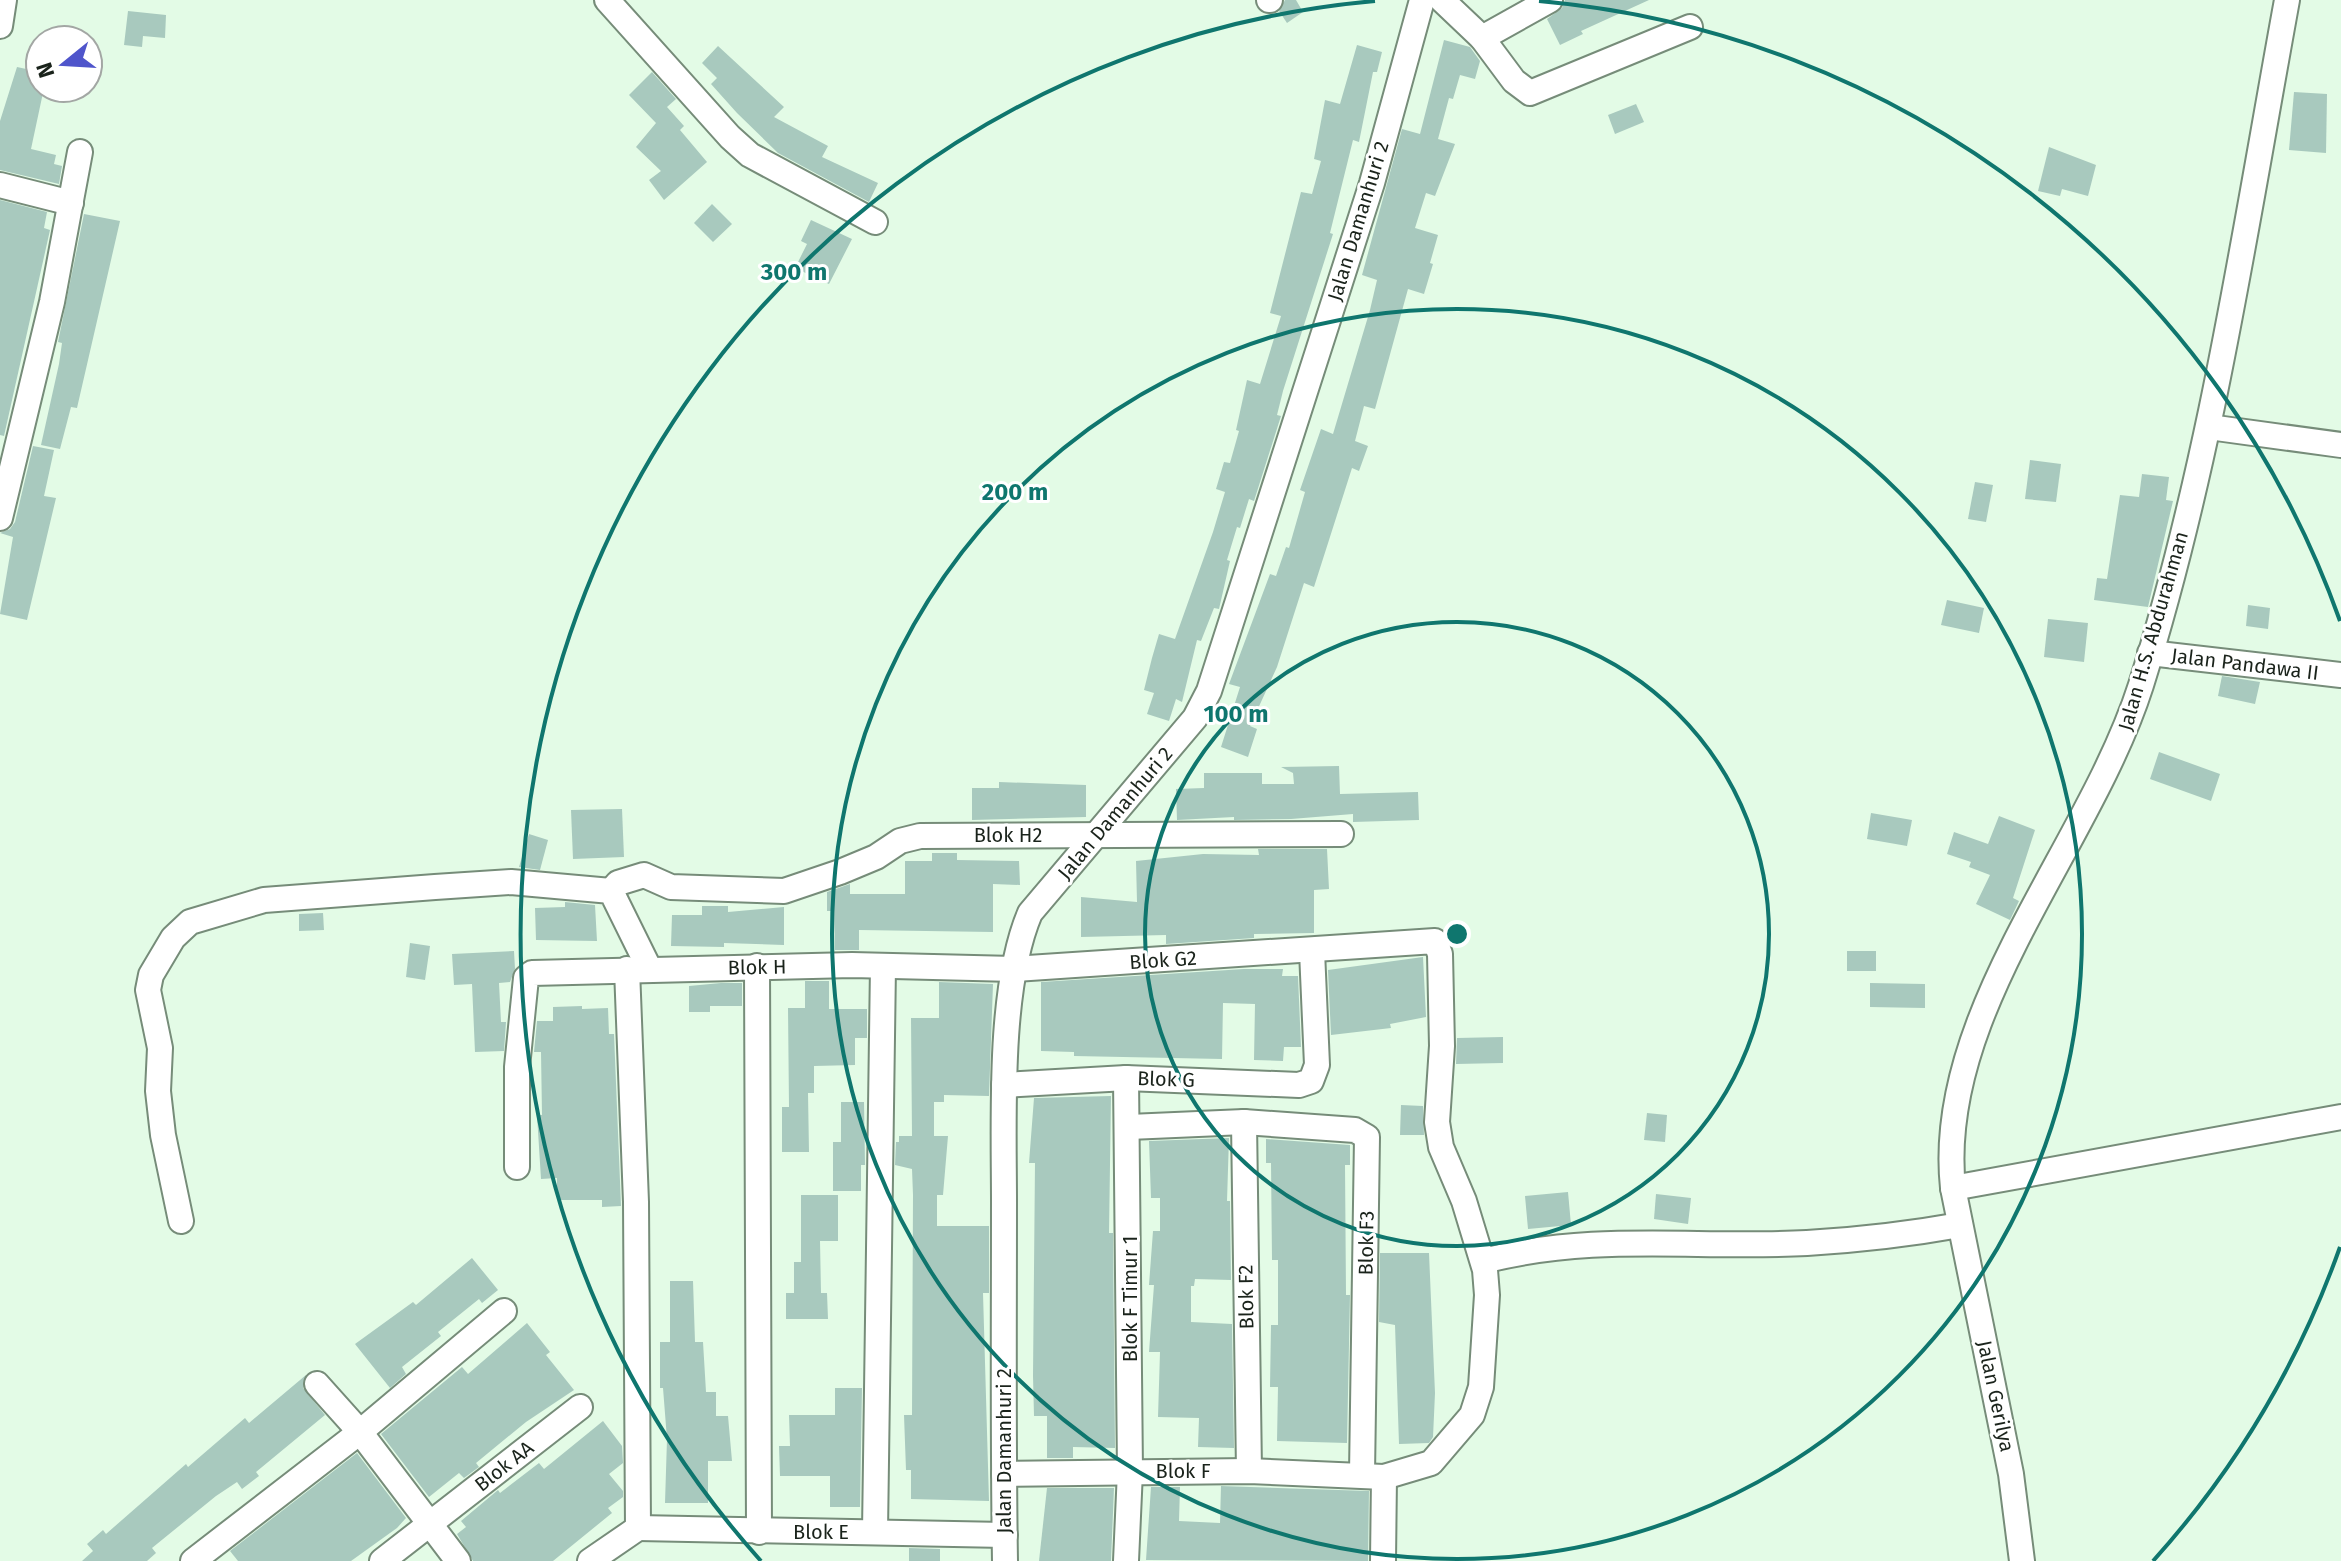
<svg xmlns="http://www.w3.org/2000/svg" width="2341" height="1561" viewBox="0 0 2341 1561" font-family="'Fira Sans',sans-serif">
<rect width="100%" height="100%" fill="#e3fbe6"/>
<g fill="#a8c9be">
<path d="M1285,0H1296L1303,12L1287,23L1279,11Z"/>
<path d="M1565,0H1649L1581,31L1583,34L1560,45L1547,19L1562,8Z"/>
<path d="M128,11L166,15L165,38L143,36L142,47L124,45Z"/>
<path d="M1444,40L1470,47L1480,61L1475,79L1460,75L1453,99L1449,98L1438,139L1455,144L1435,196L1426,193L1415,228L1438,235L1430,263L1433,264L1424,294L1408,289L1375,409L1364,406L1355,441L1368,446L1359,471L1352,468L1314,587L1304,583L1277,667L1250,726L1257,729L1248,757L1221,747L1240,687L1229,684L1270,574L1276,576L1286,547L1289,548L1305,492L1300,490L1321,429L1333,434L1370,310L1377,280L1362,275L1402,129L1420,134Z"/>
<path d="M1357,45L1382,52L1377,72H1373L1359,142L1353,140L1330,233L1333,234L1283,391L1277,415L1281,416L1254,501L1249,499L1240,528L1237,527L1227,560L1230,561L1219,609L1214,608L1201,641L1197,640L1182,702L1176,699L1169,721L1147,714L1154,693L1144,690L1152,658L1159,634L1175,639L1213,532L1225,492L1216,489L1224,462L1230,463L1239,431L1236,430L1247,380L1260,384L1281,316L1270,313L1301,192L1312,194L1321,161L1314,159L1325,100L1340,104Z"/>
<path d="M718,46L784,107L774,117L828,146L822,157L878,183L869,202L778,153L737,113L711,84L717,78L702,63Z"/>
<path d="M17,67L40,72V88H44L31,149L56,155L54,164L62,166L59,184L0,170V121Z"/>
<path d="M652,72L676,99L667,107L684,126L680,130L707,162L664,200L649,180L661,171L636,147L656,123L629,95Z"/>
<path d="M2294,92L2327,94L2326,153L2289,150Z"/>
<path d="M1636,104L1644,122L1615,134L1608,115Z"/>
<path d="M2049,147L2096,165L2088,196L2062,189L2060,196L2038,191Z"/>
<path d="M0,200L47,212L44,228L50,230L4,436L0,435Z"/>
<path d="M712,204L732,224L713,242L694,223Z"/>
<path d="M84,214L120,221L77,408L71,407L60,449L41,445L59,364L62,343L58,342Z"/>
<path d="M811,220L852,239L829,284L795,268L807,244L801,241Z"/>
<path d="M33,446L54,450L44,496L56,498L27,620L0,614L13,537L0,533L10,529L15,522Z"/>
<path d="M2030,460L2061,464L2056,502L2025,499Z"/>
<path d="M2142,474L2169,477L2166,500L2173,501L2148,607L2094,600L2097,578L2107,579L2120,495L2139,497Z"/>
<path d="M1975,482L1993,485L1986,522L1968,519Z"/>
<path d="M1947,600L1984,608L1979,633L1941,625Z"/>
<path d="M2248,605L2270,608L2268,629L2246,626Z"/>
<path d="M2048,619L2088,623L2084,662L2044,657Z"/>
<path d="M2222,676L2260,682L2255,704L2218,696Z"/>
<path d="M2159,752L2220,774L2211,801L2150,779Z"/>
<path d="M1339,766L1340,794L1418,792L1419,820L1353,822V814L1291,819L1234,820V817L1177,820L1176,789L1204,788V773H1262V784H1294L1293,773L1281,767Z"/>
<path d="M999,782L1086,785V817L972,820V788H999Z"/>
<path d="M622,809L624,857L573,859L571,810Z"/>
<path d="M1871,813L1912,820L1907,846L1867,839Z"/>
<path d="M1999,816L2035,830L2013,898L2019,901L2010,920L1976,904L1990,875L1969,867L1971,862L1947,854L1954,832L1988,844Z"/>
<path d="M529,834L548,840L540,870L519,867Z"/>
<path d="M1258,849H1327L1329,889L1314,890V933L1254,934V938L1166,944V935L1081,937V897L1137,902L1136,861L1203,854L1259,855Z"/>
<path d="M932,853H957V860L1019,861L1020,885L993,884V932L859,930V950H835L834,911H827V892L850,884V894H905V861H932Z"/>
<path d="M565,902L595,905L597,941L536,940L535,908L565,907Z"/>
<path d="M702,906H728V912L784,907V945L724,943V947L671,946L672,915H702Z"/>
<path d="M323,913L324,930L299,931V914Z"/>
<path d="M410,943L430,946L425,980L406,977Z"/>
<path d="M514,951L515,969L510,982L499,983L501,1022H506L504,1051L475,1052L472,984L454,985L452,954Z"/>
<rect x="1847" y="951" width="29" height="20"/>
<path d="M1423,957L1426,1017L1390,1024L1391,1028L1331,1035L1328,970Z"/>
<path d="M1244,969H1283L1282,976H1298L1301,1047H1284L1283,1061L1254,1060L1255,1004L1223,1003L1222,1059L1074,1056V1052L1041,1051V982Z"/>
<path d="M805,981H829V1009H867V1038H855V1065L814,1066V1093H808L809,1152H782V1107H789L788,1008H805Z"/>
<path d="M939,982L993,984L989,1096L944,1095V1102H934V1136H948L943,1195H937V1226H989V1293H983L989,1501L911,1499V1470H906L904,1415H912L913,1195L912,1169L895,1165L896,1142H899V1136H912L911,1018H939Z"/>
<path d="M721,983H742V1006H710V1012H689V986Z"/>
<path d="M1870,983L1925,984V1008L1870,1007Z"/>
<path d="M582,1006V1009L608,1008L609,1034H614L621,1206L602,1207V1200H557V1178L541,1179L537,1115H542L541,1052H534L537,1021H553V1007Z"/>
<path d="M1503,1037V1063L1456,1064L1457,1038Z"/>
<path d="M1111,1096L1109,1233H1113L1115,1448L1073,1447V1458H1047V1416H1034L1033,1376L1035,1163H1029L1034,1098Z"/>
<path d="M841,1102H864L865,1165H861V1191H833V1142H841Z"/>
<path d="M1401,1105L1423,1106L1424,1135H1400Z"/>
<path d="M1647,1113L1667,1115L1665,1142L1644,1140Z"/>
<path d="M1229,1138L1227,1201H1230L1231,1280L1195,1279L1194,1286H1191V1322L1232,1324L1234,1448L1198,1447L1199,1418L1158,1417L1160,1352H1149L1154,1285H1149L1153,1231H1160V1198H1151L1149,1141Z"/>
<path d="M1266,1139L1350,1145V1165H1345L1346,1295H1350L1347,1443L1277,1441L1278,1387H1270L1271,1325H1278V1260H1272L1271,1163H1266Z"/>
<path d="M1568,1192L1571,1225L1528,1229L1525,1196Z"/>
<path d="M1656,1194L1691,1198L1688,1224L1654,1219Z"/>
<path d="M801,1195H838V1241H820L821,1293H827L828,1319H786V1293H794V1262H801Z"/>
<path d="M1380,1253H1429L1435,1393L1433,1437L1429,1443L1399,1444L1395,1325L1379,1322Z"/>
<path d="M472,1258L498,1290L482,1303L479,1299L438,1332L441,1336L402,1367L406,1374L390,1388L355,1344L413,1302L416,1305Z"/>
<path d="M670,1281H693L695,1342H703L706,1392H716V1416H728L732,1461H708V1503H665L667,1439L663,1388H660V1342H670Z"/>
<path d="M527,1323L550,1352L546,1355L574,1390L526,1422L476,1463L479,1467L464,1478L459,1473L429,1497L381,1434L462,1367L468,1374Z"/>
<path d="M306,1375L303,1388L325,1415L256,1472L259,1476L242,1489L237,1482L216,1496L152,1548L156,1553L147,1561H82L93,1551L87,1544L103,1530L106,1534L186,1464L188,1467L245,1418L249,1423Z"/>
<path d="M835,1388H862L860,1507H830V1476H780L779,1446H790L789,1415H835Z"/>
<path d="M603,1421L622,1446L623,1463L609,1474L623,1491V1497L608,1508L612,1513L553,1561H473L457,1534L466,1527L461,1521L498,1490L500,1493L539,1463L544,1469Z"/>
<path d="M357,1453L406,1518L397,1528L351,1561H238L230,1551Z"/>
<path d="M1221,1486L1369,1491L1368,1561L1146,1560L1151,1487H1180L1179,1521L1220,1523Z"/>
<path d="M1047,1488H1114L1111,1561H1039Z"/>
<path d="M909,1548L940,1549V1561H909Z"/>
</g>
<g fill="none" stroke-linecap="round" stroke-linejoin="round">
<defs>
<g id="minor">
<path d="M607,0L730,137L750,155L875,222"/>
<path d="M1269,0H1270"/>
<path d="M1442,0L1482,38L1550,0"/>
<path d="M0,26L4,0"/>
<path d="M1482,38L1514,81L1530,93L1690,27"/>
<path d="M0,185L71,203"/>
<path d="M2209,427L2341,445"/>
<path d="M0,518L52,302L80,152"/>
<path d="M2150,653L2341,675"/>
<path d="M611,891L618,883L644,875L671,887L784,891L840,872L876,857L900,841L920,836L1341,834"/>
<path d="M757,966L759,1532"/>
<path d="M627,969L636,1202L638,1528"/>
<path d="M1004,1085L1126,1078L1299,1085L1311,1081L1317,1065L1312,951"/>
<path d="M1244,1122L1249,1471"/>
<path d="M1129,1127L1244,1122L1355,1130L1367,1137L1362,1474"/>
<path d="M517,1167V1067L526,978L532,973L852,965L1014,969L1435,941L1440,954L1442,1046L1437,1122L1441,1147L1464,1201L1485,1270L1487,1295L1481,1387L1472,1415L1431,1463L1384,1477"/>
<path d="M1953,1188L2341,1117"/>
<path d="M181,1221L163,1135L158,1091L160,1048L148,990L151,975L173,938L190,922L264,900L435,887L511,882L611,891L649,968"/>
<path d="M1483,1261C1596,1232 1694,1249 1807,1243C1858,1240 1910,1234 1960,1225"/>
<path d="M317,1384L360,1432L458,1561"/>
<path d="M1004,1474L1249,1471L1384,1477L1383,1561"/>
<path d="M638,1528L1005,1535"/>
<path d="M875,1532L883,966"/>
<path d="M193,1561L360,1432L504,1311"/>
<path d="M382,1561L580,1407"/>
<path d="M590,1561L638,1528"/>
<path d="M1005,1561C1003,1441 1004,1322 1004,1202C1004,1119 998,988 1030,913L1195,718L1209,691L1372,183L1422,0"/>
<path d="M1126,1561L1130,1471L1126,1078"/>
<path d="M2022,1561L2011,1474L1953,1188C1934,1013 2089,848 2141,685C2211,462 2245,229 2287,0"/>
</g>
</defs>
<use href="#minor" stroke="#768c79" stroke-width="28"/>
<use href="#minor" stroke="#fff" stroke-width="24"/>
</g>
<g fill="none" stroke="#0f766e" stroke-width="4">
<circle cx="1457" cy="934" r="312"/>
<circle cx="1457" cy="934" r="625"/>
<path d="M2340 1247A937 937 0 0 1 2153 1561M761 1561A937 937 0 0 1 1375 1M1539 1A937 937 0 0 1 2340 621"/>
</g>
<g text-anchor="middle" stroke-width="6" stroke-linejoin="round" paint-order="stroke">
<g font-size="20" fill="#1a231b" stroke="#fff">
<text transform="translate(1358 221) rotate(-73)" y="7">Jalan Damanhuri 2</text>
<text transform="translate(2153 631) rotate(-74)" y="7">Jalan H.S. Abdurahman</text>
<text transform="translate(2245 664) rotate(7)" y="7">Jalan Pandawa II</text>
<text transform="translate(1115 813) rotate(-50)" y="7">Jalan Damanhuri 2</text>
<text x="1008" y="842">Blok H2</text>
<text transform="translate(1163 960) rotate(-4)" y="7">Blok G2</text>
<text transform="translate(757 967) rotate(-1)" y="7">Blok H</text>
<text transform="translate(1166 1079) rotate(2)" y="7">Blok G</text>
<text transform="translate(1366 1243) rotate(-89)" y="7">Blok F3</text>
<text transform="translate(1246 1297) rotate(-91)" y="7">Blok F2</text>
<text transform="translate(1130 1299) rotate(-90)" y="7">Blok F Timur 1</text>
<text transform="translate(1996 1396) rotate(78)" y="7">Jalan Gerilya</text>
<text transform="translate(1004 1451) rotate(-90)" y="7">Jalan Damanhuri 2</text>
<text transform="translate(504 1466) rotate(-38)" y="7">Blok AA</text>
<text x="1183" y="1478">Blok F</text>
<text x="821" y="1539">Blok E</text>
</g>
</g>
<circle cx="1457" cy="934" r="12" fill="#0f766e" stroke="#fff" stroke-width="4"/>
<g font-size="24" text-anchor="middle" font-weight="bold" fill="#0f766e" stroke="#fff" stroke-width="6" stroke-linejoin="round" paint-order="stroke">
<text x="794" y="280">300 m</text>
<text x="1015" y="500">200 m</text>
<text x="1236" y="722">100 m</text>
</g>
<g transform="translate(64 64) rotate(252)"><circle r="38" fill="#ffffff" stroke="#a3a7a4" stroke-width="2"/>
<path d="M0-6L14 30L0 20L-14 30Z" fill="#4f55cb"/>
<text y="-12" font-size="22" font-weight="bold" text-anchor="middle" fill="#1a231b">N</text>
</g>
</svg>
